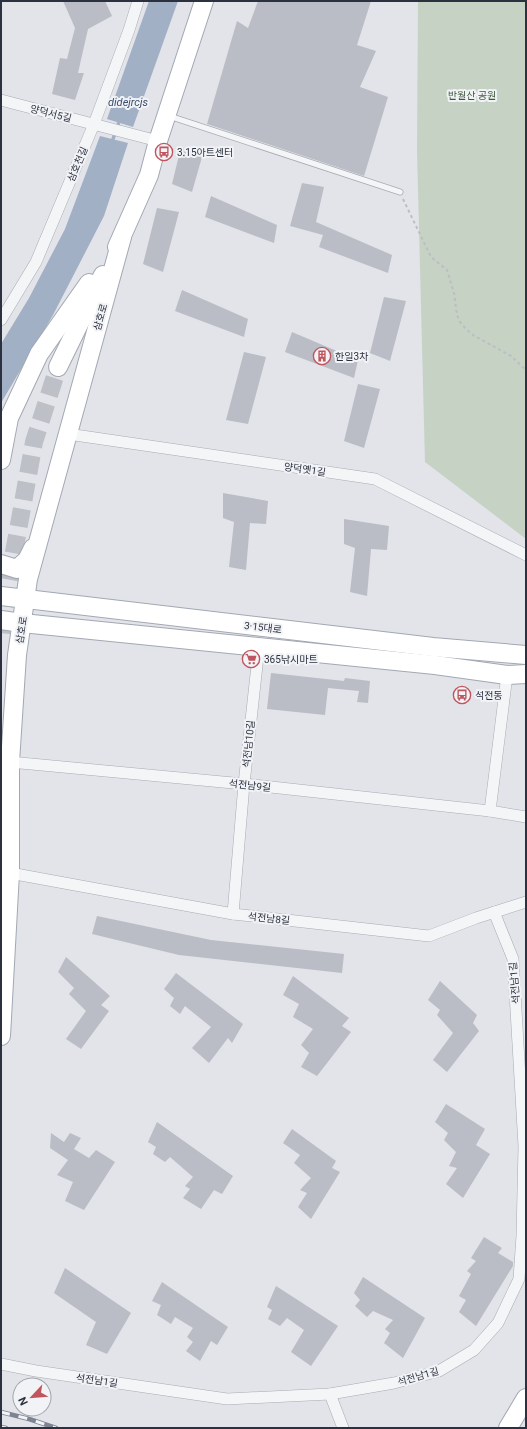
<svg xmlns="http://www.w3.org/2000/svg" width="527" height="1429" viewBox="0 0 527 1429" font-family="Roboto,'Noto Sans KR',sans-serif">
<rect width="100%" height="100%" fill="#e2e4e9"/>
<path fill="#c6d2c4" d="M418,1H526V539L425,462L417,150Z"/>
<g fill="#a1b0c5">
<path d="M149,1H178L133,127L107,119Z"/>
<path d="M100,136L128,143L104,216L53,315L1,403V344L29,298L65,229Z"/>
</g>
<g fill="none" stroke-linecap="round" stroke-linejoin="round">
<path stroke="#a1b0c5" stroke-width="3.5" d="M112,142L120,119"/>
</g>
<g fill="#babdc5">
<path d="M63,1H105L112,16L88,29L78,73H84L75,100L52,94L60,58L67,59L75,28Z"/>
<path d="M258,1H371L357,45L376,51L360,87L388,97L364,176L207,124L237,21L248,28Z"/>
<path d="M181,147L202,157L192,192L172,184Z"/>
<path d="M302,183L324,187L316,222L392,255L388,273L319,247L323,235L290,226Z"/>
<path d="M211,196L277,225L274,243L205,217Z"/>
<path d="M157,208L179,212L163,272L143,264Z"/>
<path d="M182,290L248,319L244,337L175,311Z"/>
<path d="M384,297L406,301L390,361L370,353Z"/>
<path d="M292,332L358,360L354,378L285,352Z"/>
<path d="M244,352L266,357L248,424L226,420Z"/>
<path d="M358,384L380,389L364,448L344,441Z"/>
<path d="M223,493L268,501L266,524L250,523L246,570L229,567L234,522L223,518Z"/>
<path d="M344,519L389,526L387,550L371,549L367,596L350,592L355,548L344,544Z"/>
<path d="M271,673L344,681L345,678L370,681L368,703L357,702L359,691L328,688L325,715L267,709Z"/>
<path d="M97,916L211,940L344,954L342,973L179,955L92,934Z"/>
<path d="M66,957L110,996L101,1005L109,1011L81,1049L66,1039L86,1011L69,994L74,988L58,972Z"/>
<path d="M176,973L243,1024L232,1043L228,1038L209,1063L192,1048L211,1027L185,1006L180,1014L170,1006L174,998L164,989Z"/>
<path d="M293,976L349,1018L342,1026L351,1032L317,1076L301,1067L309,1053L301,1045L313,1029L293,1017L299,1004L283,995Z"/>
<path d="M440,981L477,1015L473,1023L479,1031L447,1072L433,1060L453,1033L437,1015L440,1010L428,1000Z"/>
<path d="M446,1104L485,1129L476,1145L490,1154L463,1198L446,1184L457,1168L449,1166L456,1152L444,1140L448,1133L435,1122Z"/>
<path d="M157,1122L233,1176L222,1194L214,1190L201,1209L183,1198L190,1189L185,1186L193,1177L170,1157L165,1162L153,1154L156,1147L148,1142Z"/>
<path d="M292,1129L336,1161L332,1168L340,1172L311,1219L298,1207L307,1193L300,1190L311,1178L294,1163L300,1155L283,1143Z"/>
<path d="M51,1133L64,1142L70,1133L81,1138L74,1149L89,1158L96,1150L115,1162L84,1210L65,1201L73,1182L57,1175L68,1160L50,1148Z"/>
<path d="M484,1237L502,1248L498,1253L513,1262V1266L476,1326L459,1312L466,1300L459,1296L471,1274L467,1271L476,1261L471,1258Z"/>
<path d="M65,1268L131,1313L107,1354L86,1345L96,1322L54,1293Z"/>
<path d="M363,1277L425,1318L403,1358L384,1343L390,1333L385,1329L393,1320L373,1311L367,1317L355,1306L360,1300L354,1293Z"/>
<path d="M162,1282L228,1327L217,1345L211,1341L200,1361L186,1351L193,1342L187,1337L193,1328L175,1317L171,1324L157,1315L161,1305L152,1301Z"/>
<path d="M276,1286L338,1326L311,1366L291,1352L304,1330L287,1318L280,1326L268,1319L272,1310L267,1307Z"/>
</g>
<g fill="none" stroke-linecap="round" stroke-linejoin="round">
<path stroke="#bec0c7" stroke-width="18" stroke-dasharray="18 9" stroke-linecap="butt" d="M1,633L4,607L34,442L58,367"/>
<defs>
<path id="service" d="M169,116L400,192"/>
<g id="minor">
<path d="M1,100L158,141"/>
<path d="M1,320L36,262L94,124L129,30L138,1"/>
<path d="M68,434L375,479L526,555"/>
<path d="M10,762L244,784L490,811L526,817"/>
<path d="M490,811L507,675"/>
<path d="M10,873L233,914L429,936L476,918L526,902"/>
<path d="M233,914L244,784L259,647"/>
<path d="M1,1364L36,1371L227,1399L330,1394L394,1383L439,1371L474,1350L498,1323L519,1279L522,1236L524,1146L513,959L494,912"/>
<path d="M330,1394L343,1428"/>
</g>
<g id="primary">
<path d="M117,247L149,175L158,141L204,1"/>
<path d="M58,367L103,275"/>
<path d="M1,460L9,418L39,354L89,283"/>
<path d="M1,564L17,569L27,560L33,548"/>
<path d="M1,596L433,647L526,655"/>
<path d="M1,620L22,623L435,665L507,675L526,674"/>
<path d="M1,1036L10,873V762L17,655L28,579L122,237"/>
<path d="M508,1428L526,1398"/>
</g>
</defs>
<use href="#service" stroke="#a8abb3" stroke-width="7"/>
<use href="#minor" stroke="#a8abb3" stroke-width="12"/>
<use href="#primary" stroke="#a2a8b3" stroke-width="20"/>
<path stroke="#bcbec3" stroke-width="2" stroke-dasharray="3 3" stroke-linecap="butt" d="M403,199L431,257L447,270L454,293L457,315L460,322L466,329L473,335L511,356L526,370"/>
<use href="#service" stroke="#f4f5f7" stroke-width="5.5"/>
<use href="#minor" stroke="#f4f5f7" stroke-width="11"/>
<use href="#primary" stroke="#fff" stroke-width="18"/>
<defs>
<g id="rail">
<path d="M1,1412L29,1419L56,1428"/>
<path d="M1,1427L6,1428"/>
</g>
</defs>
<use href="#rail" stroke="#7d8391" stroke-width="4.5"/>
<use href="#rail" stroke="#f1f3f6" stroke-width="3" stroke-dasharray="9" stroke-linecap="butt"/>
</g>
<defs>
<symbol id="bus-ring" viewBox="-11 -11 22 22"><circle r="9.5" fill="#f1f3f6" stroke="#c0555e" stroke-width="1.5"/><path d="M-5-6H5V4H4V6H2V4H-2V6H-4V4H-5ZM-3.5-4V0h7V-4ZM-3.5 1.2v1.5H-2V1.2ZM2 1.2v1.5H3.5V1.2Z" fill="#c0555e"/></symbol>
<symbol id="building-ring" viewBox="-11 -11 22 22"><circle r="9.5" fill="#f1f3f6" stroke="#c0555e" stroke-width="1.5"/><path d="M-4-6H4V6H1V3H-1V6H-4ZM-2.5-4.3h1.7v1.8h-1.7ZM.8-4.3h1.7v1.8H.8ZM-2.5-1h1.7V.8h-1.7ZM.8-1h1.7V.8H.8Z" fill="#c0555e"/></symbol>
<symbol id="supermarket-ring" viewBox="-11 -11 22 22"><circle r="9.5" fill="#f1f3f6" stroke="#c0555e" stroke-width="1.5"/><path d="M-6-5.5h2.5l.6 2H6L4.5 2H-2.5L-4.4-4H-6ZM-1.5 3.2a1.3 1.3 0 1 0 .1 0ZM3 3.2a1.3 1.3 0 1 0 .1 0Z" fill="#c0555e"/></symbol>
</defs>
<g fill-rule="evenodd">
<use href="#bus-ring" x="154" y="142" width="20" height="20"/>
<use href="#building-ring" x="312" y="346" width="20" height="20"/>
<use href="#supermarket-ring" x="241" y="649" width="20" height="20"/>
<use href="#bus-ring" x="452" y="685" width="20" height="20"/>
</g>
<g text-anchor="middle" stroke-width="4" stroke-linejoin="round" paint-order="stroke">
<g font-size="10" fill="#3e593b" stroke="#f1f3f6">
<text x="472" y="99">반월산 공원</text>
</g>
<g font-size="10" fill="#2c313f" stroke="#f1f3f6">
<text transform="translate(51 113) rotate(14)" y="4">양덕서5길</text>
<text transform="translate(77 164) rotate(-67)" y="4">삼호천길</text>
<text transform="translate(100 317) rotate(-74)" y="4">삼호로</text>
<text transform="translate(305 469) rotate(8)" y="4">양덕옛1길</text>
<text transform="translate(263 627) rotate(7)" y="4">3·15대로</text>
<text transform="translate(21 630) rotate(-81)" y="4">삼호로</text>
<text transform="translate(248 744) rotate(-84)" y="4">석전남10길</text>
<text transform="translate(250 785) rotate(6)" y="4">석전남9길</text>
<text transform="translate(269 918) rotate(6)" y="4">석전남8길</text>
<text transform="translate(514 983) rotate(-95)" y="4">석전남1길</text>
<text transform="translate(418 1376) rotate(-16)" y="4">석전남1길</text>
<text transform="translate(97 1380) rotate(8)" y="4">석전남1길</text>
</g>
<g font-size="10" fill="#2c313f" stroke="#f1f3f6" text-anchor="start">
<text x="177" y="156">3.15아트센터</text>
<text x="335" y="360">한일3차</text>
<text x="264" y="663">365낚시마트</text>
<text x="475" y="699">석전동</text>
</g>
<g font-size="11" font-style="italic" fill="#3a4e6e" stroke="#f1f3f6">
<text x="128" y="106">didejrcjs</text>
</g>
</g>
<rect width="527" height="1429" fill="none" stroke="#2c313f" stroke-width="4"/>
<g transform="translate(32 1397) rotate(244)"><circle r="19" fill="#f1f3f6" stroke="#a2a5ad"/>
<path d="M0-3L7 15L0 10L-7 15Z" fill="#c0555e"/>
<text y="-6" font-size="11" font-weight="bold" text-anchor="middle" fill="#2c313f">N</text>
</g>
</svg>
